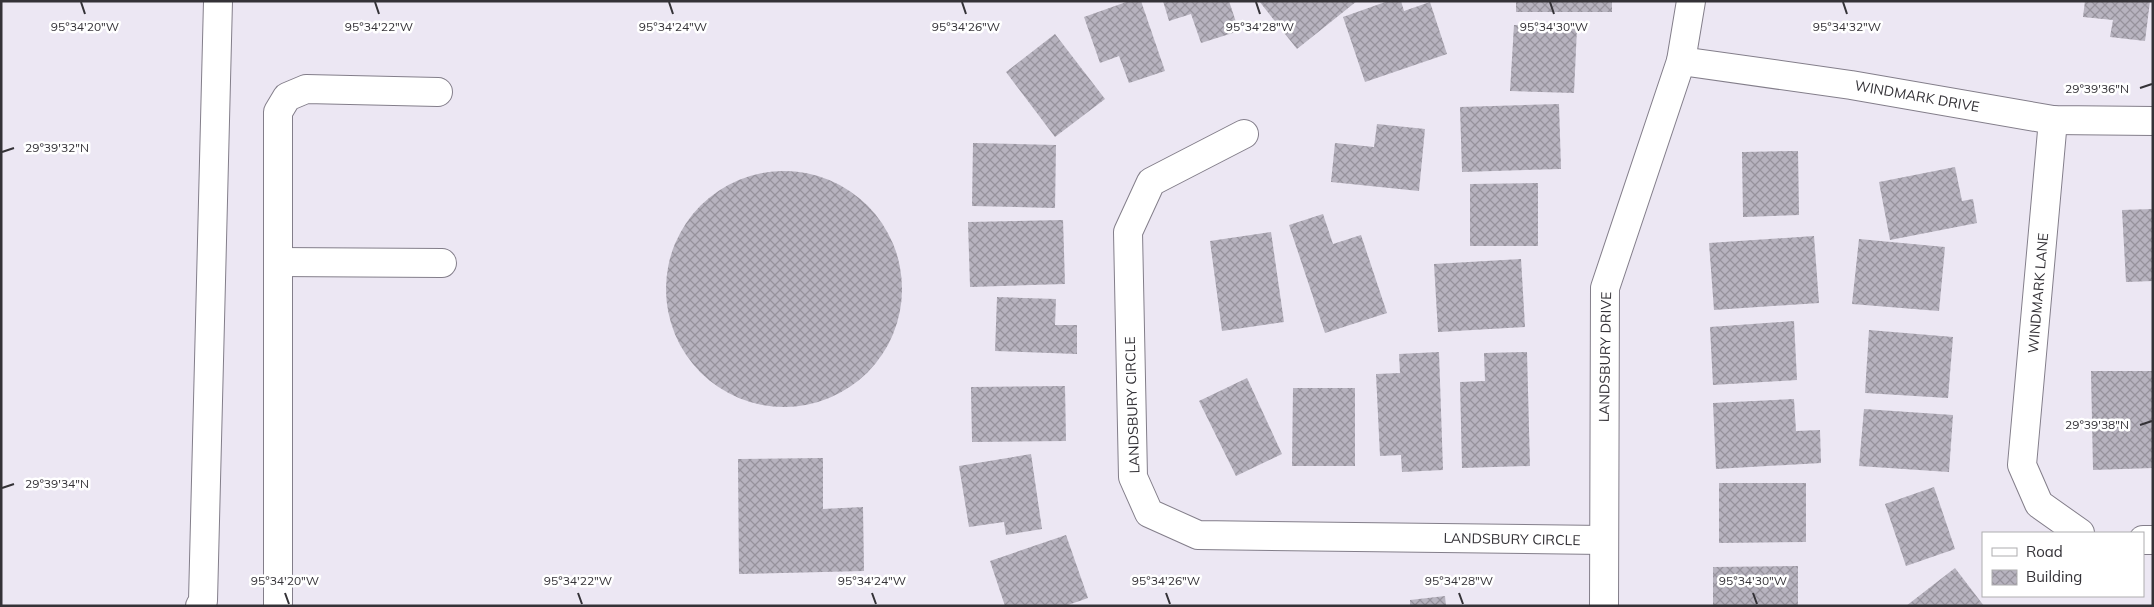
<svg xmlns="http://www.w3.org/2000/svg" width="2154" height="607" viewBox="0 0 2154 607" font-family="Mulish,sans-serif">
<defs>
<pattern id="building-cross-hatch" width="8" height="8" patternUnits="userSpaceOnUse" patternTransform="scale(1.25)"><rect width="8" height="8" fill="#b7b3bf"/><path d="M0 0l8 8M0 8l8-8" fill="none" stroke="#96929c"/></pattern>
</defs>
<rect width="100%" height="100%" fill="#ece7f3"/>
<g fill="url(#building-cross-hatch)">
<path d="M1129,1H1141L1165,71L1129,83L1119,56L1100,63L1084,17Z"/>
<path d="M1163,1H1229L1239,31L1201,43L1191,14L1169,21Z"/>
<path d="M1259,1H1357L1297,49Z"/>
<path d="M1388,1H1401L1404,11L1430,2L1447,54L1365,82L1343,17Z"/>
<rect x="1516" y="1" width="96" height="11"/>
<path d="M2085,1H2150L2145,41L2110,37L2113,20L2083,17Z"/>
<path d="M1514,25L1577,28L1574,93L1510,91Z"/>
<path d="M1055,34L1105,99L1055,137L1006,72Z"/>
<path d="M1559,104L1561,169L1462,172L1460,107Z"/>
<path d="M1377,124L1425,129L1419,191L1331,182L1335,143L1374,147Z"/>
<path d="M973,143L1056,145L1055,208L972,206Z"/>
<path d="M1798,151L1799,215L1743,217L1742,152Z"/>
<path d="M1955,167L1962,201L1973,199L1977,223L1890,240L1879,182Z"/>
<circle cx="784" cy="289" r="118"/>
<path d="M1538,183V246H1470V184Z"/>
<path d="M2153,209V281L2126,282L2122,210Z"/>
<path d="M1323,214L1333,244L1361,235L1387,313L1325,333L1289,225Z"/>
<path d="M1063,220L1065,284L970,287L968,222Z"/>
<path d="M1271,232L1284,322L1222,331L1210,241Z"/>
<path d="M1814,236L1819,303L1714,310L1709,243Z"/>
<path d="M1859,239L1945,247L1939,311L1852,304Z"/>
<path d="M1521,259L1525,327L1438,332L1434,264Z"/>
<path d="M997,297L1056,299L1055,325H1077V354L995,351Z"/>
<path d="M1794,321L1797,380L1713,385L1710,327Z"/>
<path d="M1869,330L1953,337L1948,398L1865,393Z"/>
<path d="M1439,352L1443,470L1402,472L1401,455L1380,456L1376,374L1400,373L1399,354Z"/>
<path d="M1527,352L1530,466L1462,468L1460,382L1485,381L1484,353Z"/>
<path d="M2091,371H2153V468L2093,470Z"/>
<path d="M1247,378L1282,454L1236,476L1199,401Z"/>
<path d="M1065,386L1066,441L972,442L971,387Z"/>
<path d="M1293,388H1355V466H1292Z"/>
<path d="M1794,399L1796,431L1820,430L1821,463L1716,469L1713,403Z"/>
<path d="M1864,409L1953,415L1949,472L1859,466Z"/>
<path d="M1031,454L1042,529L1006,535L1004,522L969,527L959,466Z"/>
<path d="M823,458V509L863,507L864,571L739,574L738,459Z"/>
<path d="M1719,483H1806V542L1719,543Z"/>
<path d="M1934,487L1955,549L1906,566L1885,504Z"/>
<path d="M1066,535L1088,598L1065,606H1005L990,561Z"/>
<path d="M1798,566V605L1713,606V567Z"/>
<path d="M1955,568L1984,606H1906Z"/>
<path d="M1445,596L1446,606H1410V600Z"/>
</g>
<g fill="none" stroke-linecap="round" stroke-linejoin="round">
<defs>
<g id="minor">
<path d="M1681,61L1851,85L2053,120L2153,121"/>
<path d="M2053,120L2022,465L2039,504L2080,533"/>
<path d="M1244,134L1151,182L1128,232L1133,477L1149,513L1198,535L1604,540"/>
<path d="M278,262L442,263"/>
<path d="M2143,540H2153"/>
<path d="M200,606L203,601L218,1"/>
<path d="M278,606V112L287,97L306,89L438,92"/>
<path d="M1604,606L1605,288L1681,61L1691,1"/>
</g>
</defs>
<use href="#minor" stroke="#837e8a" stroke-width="30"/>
<use href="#minor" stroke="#fff" stroke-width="28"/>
</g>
<path fill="none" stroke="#343237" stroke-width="2" d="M81,2L85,14M375,2L379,14M669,2L673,14M962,2L966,14M1256,2L1260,14M1550,2L1554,14M1843,2L1847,14M2140,88L2152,84M2,152L14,148M2140,425L2152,421M2,488L14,484M285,593L289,604M578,593L582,604M872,593L876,604M1166,593L1170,604M1459,593L1463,604M1753,593L1757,604"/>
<g text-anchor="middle" stroke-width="5" stroke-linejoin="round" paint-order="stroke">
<g font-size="14" fill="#343237" stroke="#fff">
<text transform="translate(1917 96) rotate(10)" y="5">WINDMARK DRIVE</text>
<text transform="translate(2038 293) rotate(-85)" y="5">WINDMARK LANE</text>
<text transform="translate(1605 357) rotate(-89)" y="5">LANDSBURY DRIVE</text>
<text transform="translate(1132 405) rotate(-92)" y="5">LANDSBURY CIRCLE</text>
<text transform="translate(1512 539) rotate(1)" y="5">LANDSBURY CIRCLE</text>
</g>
</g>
<g font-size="12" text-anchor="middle" fill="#343237" stroke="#fff" stroke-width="5" stroke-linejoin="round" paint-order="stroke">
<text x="85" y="31">95°34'20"W</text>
<text x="673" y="31">95°34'24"W</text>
<text x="1554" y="31">95°34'30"W</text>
<text x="379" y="31">95°34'22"W</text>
<text x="966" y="31">95°34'26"W</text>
<text x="1260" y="31">95°34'28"W</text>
<text x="1847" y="31">95°34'32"W</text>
<text x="2097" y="93">29°39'36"N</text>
<text x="57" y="152">29°39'32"N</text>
<text x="2097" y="429">29°39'38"N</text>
<text x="57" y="488">29°39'34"N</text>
<text x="285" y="585">95°34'20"W</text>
<text x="578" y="585">95°34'22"W</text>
<text x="872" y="585">95°34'24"W</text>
<text x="1166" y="585">95°34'26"W</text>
<text x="1459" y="585">95°34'28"W</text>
<text x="1753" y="585">95°34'30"W</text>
</g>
<rect width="2154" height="607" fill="none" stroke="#343237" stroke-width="5"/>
<rect x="1982" y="532" width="162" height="65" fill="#ffffff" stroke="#aeadaf"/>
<rect x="1992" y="548" width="25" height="8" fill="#ffffff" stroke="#aeadaf"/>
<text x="2026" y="557" font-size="15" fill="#343237">Road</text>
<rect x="1992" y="570" width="25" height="15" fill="url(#building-cross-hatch)" stroke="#aeadaf"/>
<text x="2026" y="582" font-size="15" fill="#343237">Building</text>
</svg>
